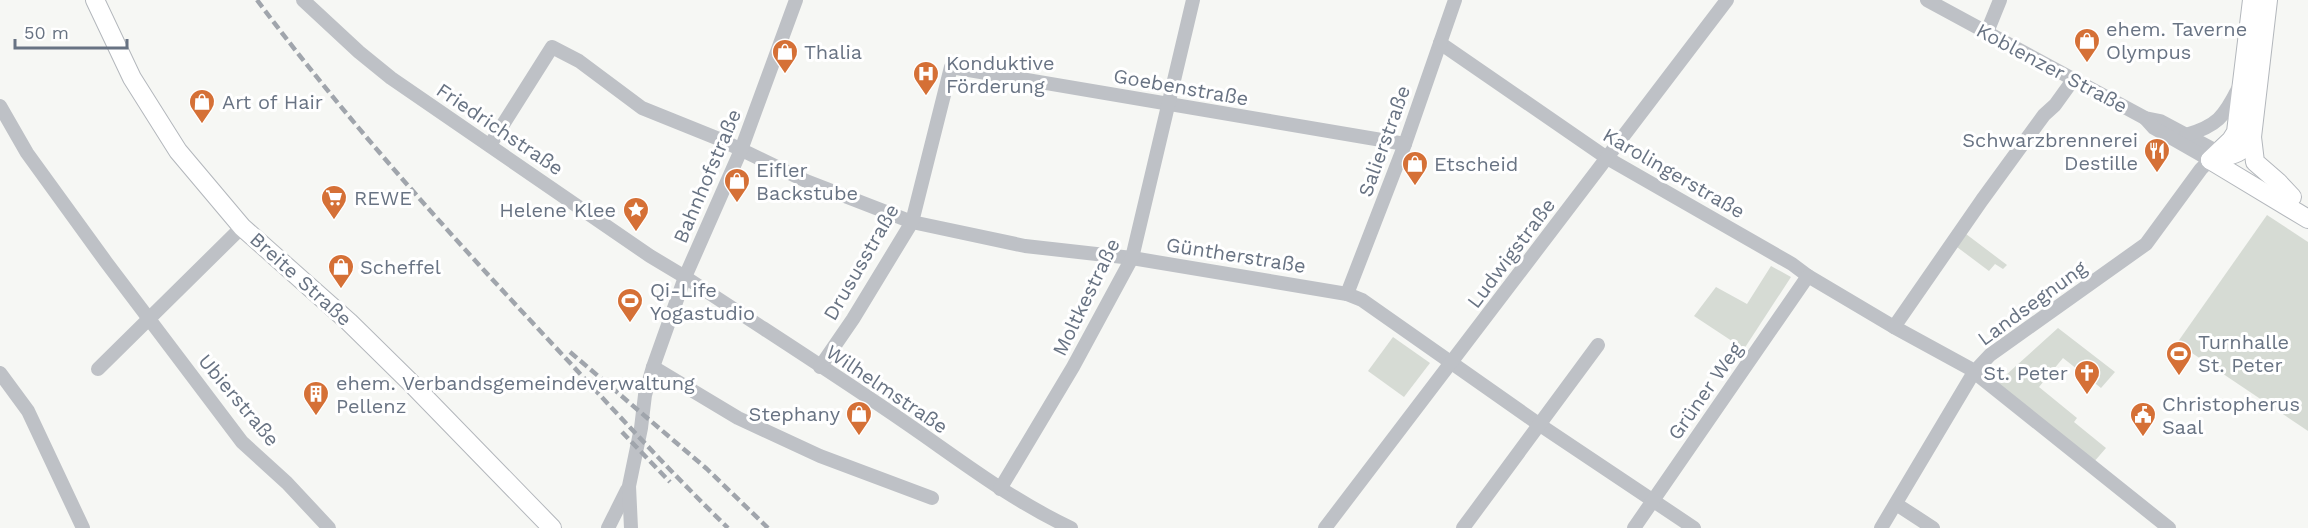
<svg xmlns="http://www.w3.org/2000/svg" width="2308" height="528" viewBox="0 0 2308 528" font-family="'Work Sans',sans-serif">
<rect width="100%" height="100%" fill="#f6f7f4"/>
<g fill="#d6dbd4">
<path d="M2267,215L2308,242V431L2177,343Z"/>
<path d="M1966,234L2007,265L2003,269L1995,264L1989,271L1957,247Z"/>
<path d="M1771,266L1791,277L1744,349L1694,316L1716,287L1747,304Z"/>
<path d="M2058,328L2115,372L2101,388L2063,358L2039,387L2077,418L2074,422L2106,448L2093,463L1996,384Z"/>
<path d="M1393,337L1430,363L1404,397L1368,371Z"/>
</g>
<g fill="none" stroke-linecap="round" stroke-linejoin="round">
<defs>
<g id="secondary">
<path d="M95,0L132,78L178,151L242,227L349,322L410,382L552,528"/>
<path d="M2252,137L2255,162L2278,182L2292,197"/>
<path d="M2212,158L2231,140L2236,132L2252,0"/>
<path d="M2210,160C2227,156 2245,155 2252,137L2268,0"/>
<path d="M2210,160L2308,219"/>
</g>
</defs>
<use href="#secondary" stroke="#b3b7bc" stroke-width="20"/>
<g stroke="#bec1c6" stroke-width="14">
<path d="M303,0L359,52L391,78L650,256L685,277C759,326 833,373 906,423C960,460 1011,500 1071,528"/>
<path d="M1927,0L2145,118L2160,121L2218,152"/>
<path d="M1987,32L2000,0"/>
<path d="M1440,43L1607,158L1792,264L1808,276L1894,327L1969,368L2169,528"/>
<path d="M0,106L27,153L106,262L242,442L287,483L329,528"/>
<path d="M2186,135C2217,126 2224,117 2238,89"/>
<path d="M490,145L552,47L579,61L642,108L719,139L806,181L912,222L1025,246L1132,258L1347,294L1362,300L1540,425L1694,528"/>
<path d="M1347,294L1405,144L1455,0"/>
<path d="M1894,327L1982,200L2044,115L2055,105L2073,80"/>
<path d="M653,367L738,418L820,456L932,498"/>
<path d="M820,367L853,319L912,222L951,67L1405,144"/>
<path d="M98,369L242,227"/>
<path d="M0,373L28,411L83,528"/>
<path d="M1000,489L1073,367L1132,258L1193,0"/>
<path d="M1896,504L1933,528"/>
<path d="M608,528L627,490"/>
<path d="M631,528L629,486L641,428L645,395L653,367L685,277L741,150L796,0"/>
<path d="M1325,528L1727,0"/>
<path d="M1463,528L1598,345"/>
<path d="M1634,528L1808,276"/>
<path d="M1881,528L1974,372L1990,355L2146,244L2201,169L2210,160L2154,128L2145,118"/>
</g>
<use href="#secondary" stroke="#fff" stroke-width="18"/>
<g stroke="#a0a5ac" stroke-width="4.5" stroke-dasharray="9 4.5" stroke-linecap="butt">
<path d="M257,0C345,118 443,227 543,334C604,399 664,466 728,528"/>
<path d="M570,352L707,469L768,528"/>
<path d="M622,432L670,482"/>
</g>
</g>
<defs>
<symbol id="shop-pin" viewBox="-11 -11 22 30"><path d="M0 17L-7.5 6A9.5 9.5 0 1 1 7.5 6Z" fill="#d57036" stroke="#fff"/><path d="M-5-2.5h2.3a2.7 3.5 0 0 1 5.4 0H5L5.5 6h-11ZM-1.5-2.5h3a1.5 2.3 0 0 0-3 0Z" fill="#fff"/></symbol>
<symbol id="hospital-pin" viewBox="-11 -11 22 30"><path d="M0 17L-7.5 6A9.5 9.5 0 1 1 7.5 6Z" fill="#d57036" stroke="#fff"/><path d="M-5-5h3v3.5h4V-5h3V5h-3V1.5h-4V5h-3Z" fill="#fff"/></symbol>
<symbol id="restaurant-pin" viewBox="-11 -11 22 30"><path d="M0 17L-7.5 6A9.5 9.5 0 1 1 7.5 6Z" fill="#d57036" stroke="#fff"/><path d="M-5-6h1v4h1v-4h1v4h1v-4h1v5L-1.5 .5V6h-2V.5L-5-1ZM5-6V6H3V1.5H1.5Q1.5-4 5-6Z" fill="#fff"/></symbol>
<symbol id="supermarket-pin" viewBox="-11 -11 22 30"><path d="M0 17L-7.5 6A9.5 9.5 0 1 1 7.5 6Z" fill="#d57036" stroke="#fff"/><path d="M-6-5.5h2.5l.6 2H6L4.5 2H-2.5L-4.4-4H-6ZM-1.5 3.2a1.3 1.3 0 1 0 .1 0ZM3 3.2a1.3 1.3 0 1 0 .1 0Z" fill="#fff"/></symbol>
<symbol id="sight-pin" viewBox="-11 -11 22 30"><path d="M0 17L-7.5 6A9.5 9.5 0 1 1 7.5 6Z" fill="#d57036" stroke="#fff"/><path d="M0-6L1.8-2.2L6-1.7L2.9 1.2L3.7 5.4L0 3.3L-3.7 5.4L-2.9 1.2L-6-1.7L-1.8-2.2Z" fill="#fff"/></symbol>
<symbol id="stadium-pin" viewBox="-11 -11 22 30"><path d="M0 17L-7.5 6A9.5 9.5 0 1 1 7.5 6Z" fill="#d57036" stroke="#fff"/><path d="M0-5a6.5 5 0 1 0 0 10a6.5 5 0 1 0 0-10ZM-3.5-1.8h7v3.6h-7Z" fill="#fff"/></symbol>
<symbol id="church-pin" viewBox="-11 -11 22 30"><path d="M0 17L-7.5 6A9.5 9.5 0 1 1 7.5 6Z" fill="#d57036" stroke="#fff"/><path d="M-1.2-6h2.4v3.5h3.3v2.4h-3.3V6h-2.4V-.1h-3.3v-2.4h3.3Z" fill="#fff"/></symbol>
<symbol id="building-pin" viewBox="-11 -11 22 30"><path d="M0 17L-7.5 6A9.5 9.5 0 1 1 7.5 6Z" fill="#d57036" stroke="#fff"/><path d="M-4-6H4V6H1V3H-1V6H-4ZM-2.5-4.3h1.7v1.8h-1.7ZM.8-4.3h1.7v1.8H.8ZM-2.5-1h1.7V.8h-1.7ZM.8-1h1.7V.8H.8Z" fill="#fff"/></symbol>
<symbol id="civic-pin" viewBox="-11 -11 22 30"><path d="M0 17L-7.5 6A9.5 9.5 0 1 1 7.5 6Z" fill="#d57036" stroke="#fff"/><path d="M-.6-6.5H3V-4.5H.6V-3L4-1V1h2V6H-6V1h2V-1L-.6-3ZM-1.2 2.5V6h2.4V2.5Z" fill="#fff"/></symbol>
</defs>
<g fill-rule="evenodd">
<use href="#shop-pin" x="2072" y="26" width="30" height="40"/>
<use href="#shop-pin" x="770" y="37" width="30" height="40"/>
<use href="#hospital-pin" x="911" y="59" width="30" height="40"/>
<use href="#shop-pin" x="187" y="87" width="30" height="40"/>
<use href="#restaurant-pin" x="2142" y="136" width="30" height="40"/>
<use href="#shop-pin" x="1400" y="149" width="30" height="40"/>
<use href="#shop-pin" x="722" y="166" width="30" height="40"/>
<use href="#supermarket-pin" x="319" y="183" width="30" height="40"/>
<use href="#sight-pin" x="621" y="195" width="30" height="40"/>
<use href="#shop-pin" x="326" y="252" width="30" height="40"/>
<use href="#stadium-pin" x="615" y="286" width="30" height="40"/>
<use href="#stadium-pin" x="2164" y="339" width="30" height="40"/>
<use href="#church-pin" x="2072" y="358" width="30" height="40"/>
<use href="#building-pin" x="301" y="379" width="30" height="40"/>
<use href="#shop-pin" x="844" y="399" width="30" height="40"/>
<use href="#civic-pin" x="2128" y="400" width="30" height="40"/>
</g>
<g text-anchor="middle" stroke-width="6" stroke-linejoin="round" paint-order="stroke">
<g font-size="20" fill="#687383" stroke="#fff" text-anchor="start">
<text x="2106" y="36">ehem. Taverne<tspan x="2106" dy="23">Olympus</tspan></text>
<text x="804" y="59">Thalia</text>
<text x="946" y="70">Konduktive<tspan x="946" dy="23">Förderung</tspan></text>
<text x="222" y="109">Art of Hair</text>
<text x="2138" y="147" text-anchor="end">Schwarzbrennerei<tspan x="2138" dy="23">Destille</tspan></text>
<text x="1434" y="171">Etscheid</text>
<text x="756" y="177">Eifler<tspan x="756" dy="23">Backstube</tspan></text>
<text x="354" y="205">REWE</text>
<text x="616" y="217" text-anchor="end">Helene Klee</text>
<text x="360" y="274">Scheffel</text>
<text x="650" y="297">Qi-Life<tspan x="650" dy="23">Yogastudio</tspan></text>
<text x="2198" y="349">Turnhalle<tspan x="2198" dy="23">St. Peter</tspan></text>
<text x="2068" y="380" text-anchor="end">St. Peter</text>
<text x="336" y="390">ehem. Verbandsgemeindeverwaltung<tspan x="336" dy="23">Pellenz</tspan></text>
<text x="2162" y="411">Christopherus<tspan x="2162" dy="23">Saal</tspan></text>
<text x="840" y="421" text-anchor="end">Stephany</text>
</g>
<g font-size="20" fill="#687383" stroke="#fff">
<text transform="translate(2052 68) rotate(28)" y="7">Koblenzer Straße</text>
<text transform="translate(1181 87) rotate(10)" y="7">Goebenstraße</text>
<text transform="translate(500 129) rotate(34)" y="7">Friedrichstraße</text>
<text transform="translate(1384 141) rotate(-70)" y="7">Salierstraße</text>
<text transform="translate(1674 173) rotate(30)" y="7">Karolingerstraße</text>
<text transform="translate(707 176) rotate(-67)" y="7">Bahnhofstraße</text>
<text transform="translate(1511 253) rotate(-53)" y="7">Ludwigstraße</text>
<text transform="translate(1236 255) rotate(9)" y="7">Güntherstraße</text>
<text transform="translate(861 262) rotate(-60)" y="7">Drususstraße</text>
<text transform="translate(301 279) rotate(42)" y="7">Breite Straße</text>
<text transform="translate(1086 297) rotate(-64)" y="7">Moltkestraße</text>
<text transform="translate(2032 303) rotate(-36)" y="7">Landsegnung</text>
<text transform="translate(887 389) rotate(34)" y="7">Wilhelmstraße</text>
<text transform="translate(1705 391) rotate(-55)" y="7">Grüner Weg</text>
<text transform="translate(239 400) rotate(50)" y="7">Ubierstraße</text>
</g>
</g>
<path d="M15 39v9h112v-9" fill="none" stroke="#687383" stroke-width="3"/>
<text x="24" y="39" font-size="18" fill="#687383" stroke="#ffffff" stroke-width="4.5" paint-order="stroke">50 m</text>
</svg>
